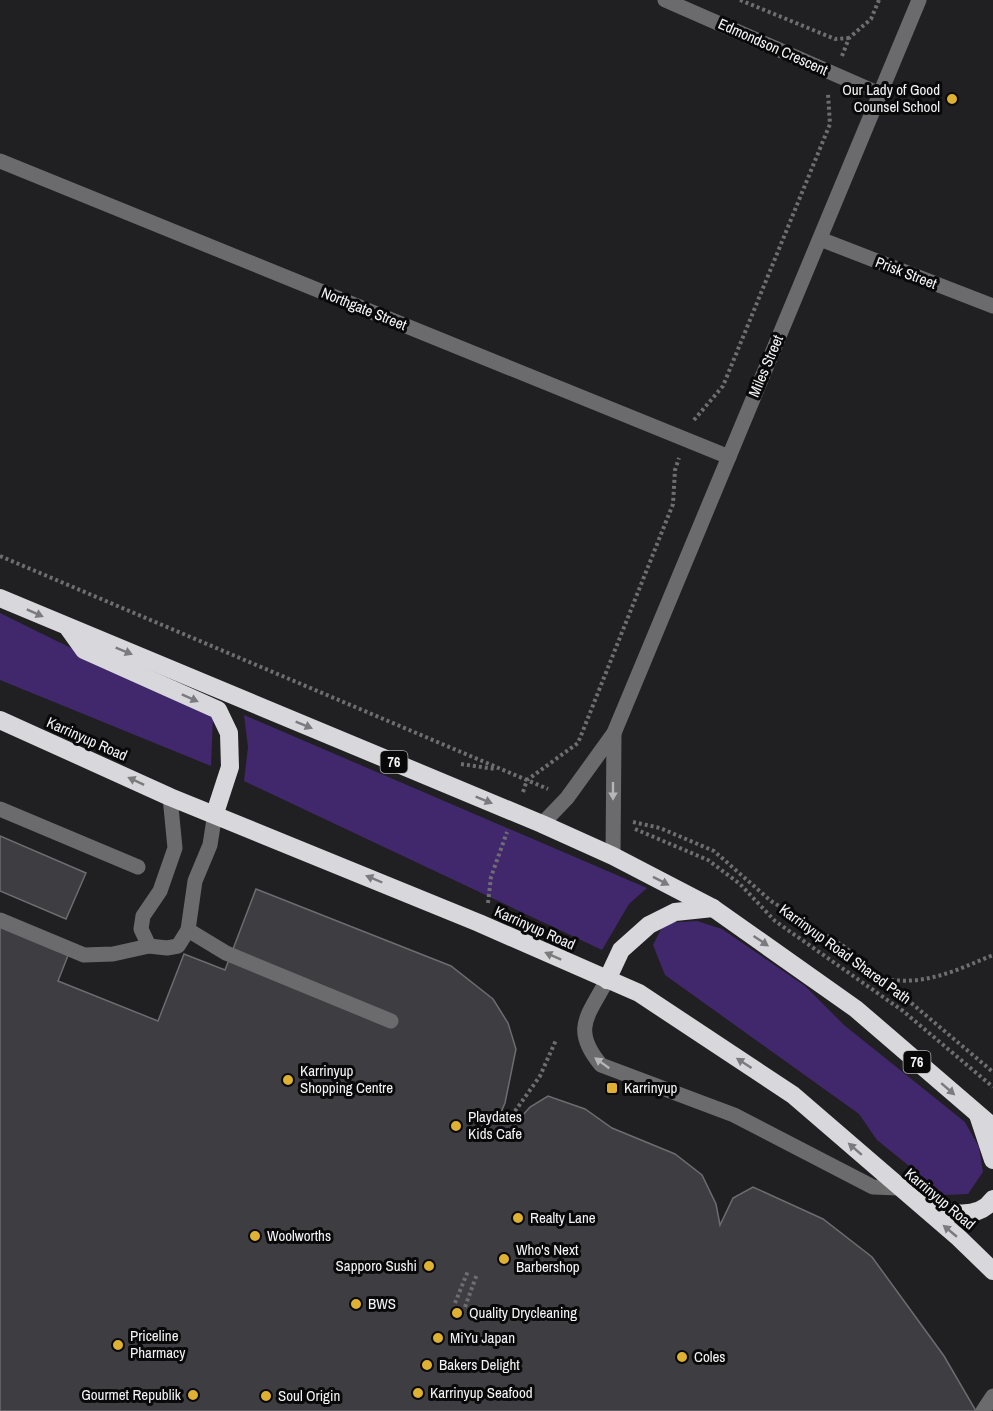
<svg xmlns="http://www.w3.org/2000/svg" width="993" height="1411" viewBox="0 0 993 1411" font-family="'Archivo Narrow',sans-serif">
<rect width="100%" height="100%" fill="#201f22"/>
<g fill="#41276b">
<path d="M0,613L213,718L211,766L0,680Z"/>
<path d="M244,715L647,888L629,904L602,950L244,781L248,747Z"/>
<path d="M697,921L722,929L805,986L844,1025L965,1122L979,1147L983,1172L968,1194L945,1195L877,1140L859,1114L665,975L653,945L664,923Z"/>
</g>
<g fill="#3e3d41" stroke="#6d6c70" stroke-width="1.5">
<path d="M0,836L86,873L66,919L0,891Z"/>
<path d="M256,889L451,966L493,999L508,1023L516,1049L505,1103L499,1117L514,1125L530,1107L548,1096L585,1109L612,1128L675,1154L702,1175L716,1204L720,1225L733,1198L753,1187L823,1219L872,1257L944,1356L976,1411H0V925L69,953L58,981L158,1021L184,954L225,970Z"/>
</g>
<g fill="none" stroke-linecap="round" stroke-linejoin="round">
<g stroke="#6e6d70" stroke-width="4" stroke-dasharray="3 3" stroke-linecap="butt">
<path d="M740,0L835,39L849,38"/>
<path d="M842,56L849,38L871,19L879,0"/>
<path d="M694,420L723,386L830,124L828,94"/>
<path d="M0,556L548,789"/>
<path d="M461,764L495,769"/>
<path d="M523,792L527,780L578,743L673,504L675,470L679,458"/>
<path d="M633,822L660,828L714,851L771,901L845,947L993,1072"/>
<path d="M635,829L708,860L740,884L775,921L903,1011L993,1087"/>
<path d="M488,903L491,877L507,832"/>
<path d="M885,979C925,986 957,970 993,955"/>
<path d="M508,1121L540,1076L556,1040"/>
<path d="M455,1303L468,1271"/>
<path d="M465,1307L477,1274"/>
</g>
<g stroke="#6b6b6d" stroke-width="15">
<path d="M665,0L880,94"/>
<path d="M0,161L729,457"/>
<path d="M820,239L993,306"/>
<path d="M170,797L175,848L160,891L143,916L141,929L149,946L167,948L178,946L188,930L195,881L210,845L215,813"/>
<path d="M0,809L138,867"/>
<path d="M542,824L567,798L614,733L919,0"/>
<path d="M613,856L614,733"/>
<path d="M0,920L84,955L113,954L149,946"/>
<path d="M188,930L226,953L391,1021"/>
<path d="M607,980C588,1016 571,1029 601,1065L734,1115L873,1187L899,1188"/>
<path d="M983,1411L993,1396"/>
</g>
<g stroke="#d8d7db" stroke-width="18">
<path d="M0,598L542,824L613,856L713,908L856,1009L993,1127"/>
<path d="M69,629L84,650L218,710L229,733L230,767L215,813"/>
<path d="M0,720L170,797L479,923L639,993L793,1095L959,1238L993,1271"/>
<path d="M607,980L621,950L649,925L675,912L713,908"/>
<path d="M978,1115L993,1160"/>
<path d="M924,1203C944,1214 978,1221 993,1199"/>
</g>
</g>
<defs><path id="oneway-solid" d="M-6-.8H1V-3.2L6.5 0L1 3.2V.8H-6Z" transform="scale(1.5)"/></defs>
<g fill="#7b7a7d">
<use href="#oneway-solid" transform="translate(35 613) rotate(24)"/>
<use href="#oneway-solid" transform="translate(124 651) rotate(22)"/>
<use href="#oneway-solid" transform="translate(190 698) rotate(24)"/>
<use href="#oneway-solid" transform="translate(304 725) rotate(22)"/>
<use href="#oneway-solid" transform="translate(136 781) rotate(-155)"/>
<use href="#oneway-solid" transform="translate(484 800) rotate(22)"/>
<use href="#oneway-solid" transform="translate(374 879) rotate(-157)"/>
<use href="#oneway-solid" transform="translate(661 881) rotate(27)"/>
<use href="#oneway-solid" transform="translate(761 941) rotate(34)"/>
<use href="#oneway-solid" transform="translate(553 956) rotate(-156)"/>
<use href="#oneway-solid" transform="translate(744 1063) rotate(-147)"/>
<use href="#oneway-solid" transform="translate(948 1089) rotate(41)"/>
<use href="#oneway-solid" transform="translate(855 1149) rotate(-139)"/>
<use href="#oneway-solid" transform="translate(950 1231) rotate(-140)"/>
</g>
<g fill="#b6b6b8">
<use href="#oneway-solid" transform="translate(613 791) rotate(90)"/>
<use href="#oneway-solid" transform="translate(602 1063) rotate(-144)"/>
</g>
<g fill="#deb133" stroke="#09090a" stroke-width="2">
<circle cx="952" cy="99" r="6"/>
<circle cx="288" cy="1080" r="6"/>
<rect x="606" y="1082" width="12" height="12" rx="3"/>
<circle cx="456" cy="1126" r="6"/>
<circle cx="518" cy="1218" r="6"/>
<circle cx="255" cy="1236" r="6"/>
<circle cx="504" cy="1259" r="6"/>
<circle cx="429" cy="1266" r="6"/>
<circle cx="356" cy="1304" r="6"/>
<circle cx="457" cy="1313" r="6"/>
<circle cx="438" cy="1338" r="6"/>
<circle cx="118" cy="1345" r="6"/>
<circle cx="682" cy="1357" r="6"/>
<circle cx="427" cy="1365" r="6"/>
<circle cx="418" cy="1393" r="6"/>
<circle cx="193" cy="1395" r="6"/>
<circle cx="266" cy="1396" r="6"/>
</g>
<g text-anchor="middle" stroke-width="6" stroke-linejoin="round" paint-order="stroke">
<g fill="#09090a" stroke="#aeaeaf" stroke-width="1.5">
<rect x="380.5" y="751" width="27" height="22" rx="4.5"/>
<rect x="903.5" y="1051" width="27" height="22" rx="4.5"/>
</g>
<g font-size="14" font-weight="bold" fill="#f4f4f6">
<text x="394" y="767">76</text>
<text x="917" y="1067">76</text>
</g>
<g font-size="15" fill="#f4f4f6" stroke="#09090a">
<text transform="translate(773 47) rotate(24)" y="5">Edmondson Crescent</text>
<text transform="translate(906 273) rotate(21)" y="5">Prisk Street</text>
<text transform="translate(364 309) rotate(22)" y="5">Northgate Street</text>
<text transform="translate(766 366) rotate(-67)" y="5">Miles Street</text>
<text transform="translate(87 739) rotate(24)" y="5">Karrinyup Road</text>
<text transform="translate(535 928) rotate(24)" y="5">Karrinyup Road</text>
<text transform="translate(845 954) rotate(36)" y="5">Karrinyup Road Shared Path</text>
<text transform="translate(940 1199) rotate(40)" y="5">Karrinyup Road</text>
</g>
<g font-size="15" fill="#f4f4f6" stroke="#09090a" text-anchor="start">
<text x="940" y="95" text-anchor="end">Our Lady of Good<tspan x="940" dy="17">Counsel School</tspan></text>
<text x="300" y="1076">Karrinyup<tspan x="300" dy="17">Shopping Centre</tspan></text>
<text x="624" y="1093">Karrinyup</text>
<text x="468" y="1122">Playdates<tspan x="468" dy="17">Kids Cafe</tspan></text>
<text x="530" y="1223">Realty Lane</text>
<text x="267" y="1241">Woolworths</text>
<text x="516" y="1255">Who's Next<tspan x="516" dy="17">Barbershop</tspan></text>
<text x="417" y="1271" text-anchor="end">Sapporo Sushi</text>
<text x="368" y="1309">BWS</text>
<text x="469" y="1318">Quality Drycleaning</text>
<text x="130" y="1341">Priceline<tspan x="130" dy="17">Pharmacy</tspan></text>
<text x="450" y="1343">MiYu Japan</text>
<text x="694" y="1362">Coles</text>
<text x="439" y="1370">Bakers Delight</text>
<text x="430" y="1398">Karrinyup Seafood</text>
<text x="181" y="1400" text-anchor="end">Gourmet Republik</text>
<text x="278" y="1401">Soul Origin</text>
</g>
</g>
</svg>
